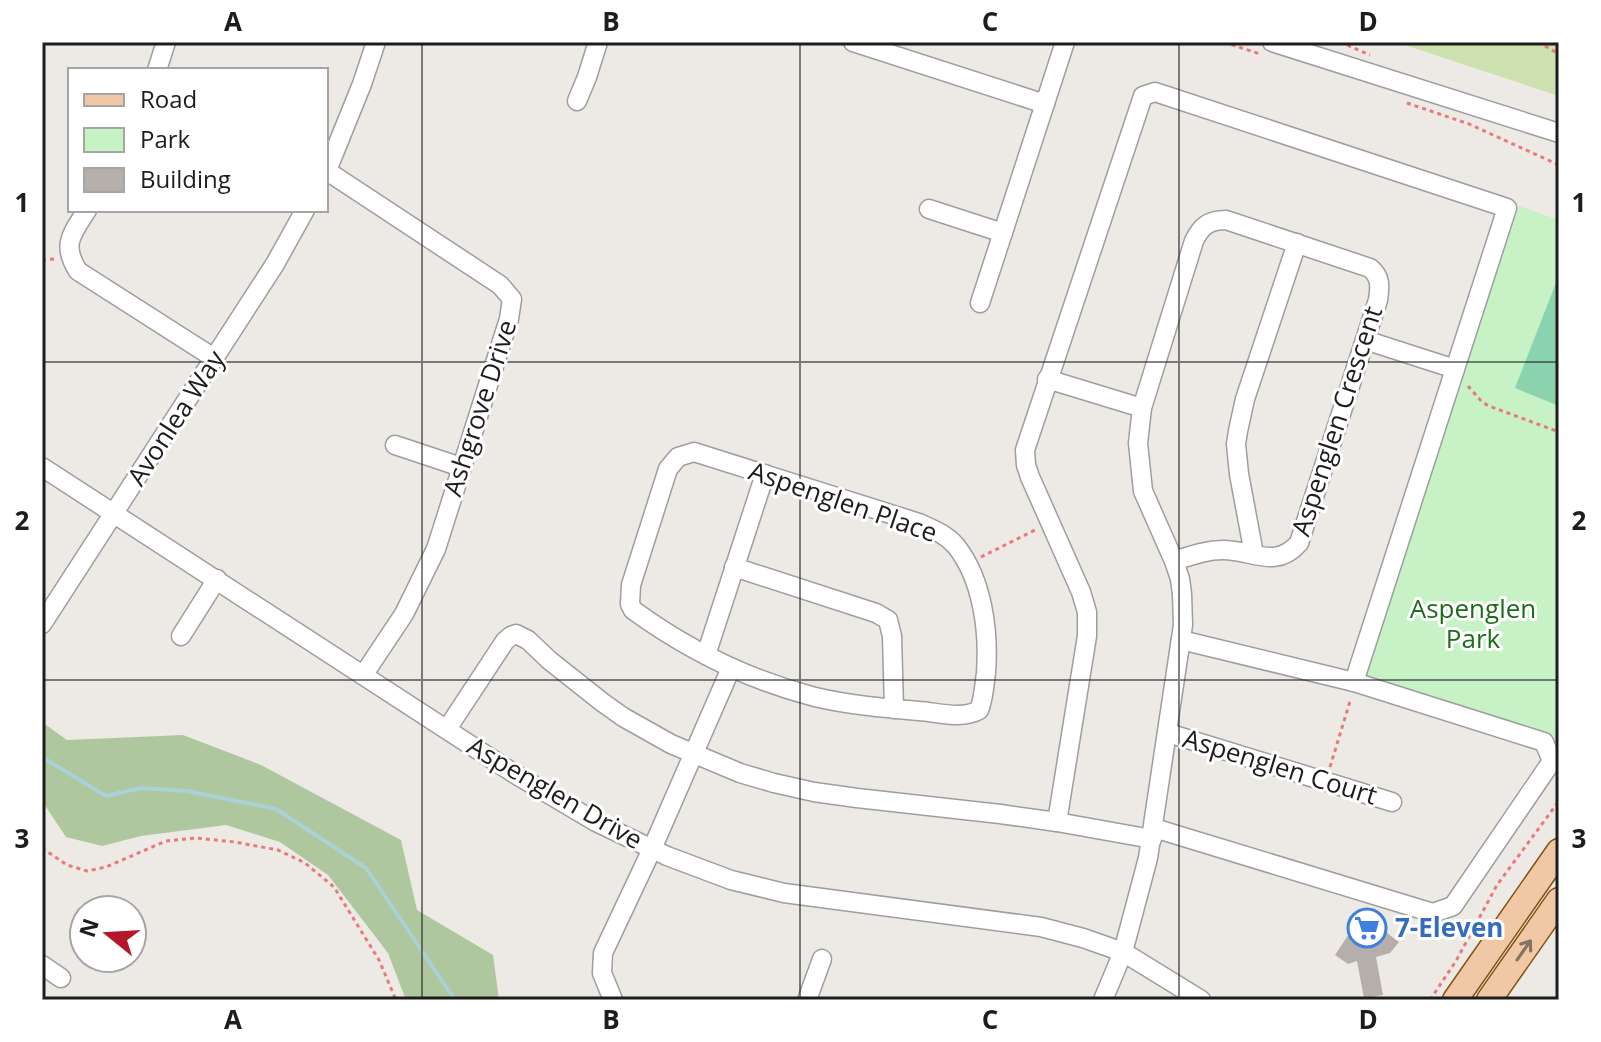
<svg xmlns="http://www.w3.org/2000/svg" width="1601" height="1042" viewBox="0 0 1601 1042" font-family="'Open Sans',sans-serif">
<rect width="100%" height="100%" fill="#ede9e4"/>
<path fill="#cee1b0" d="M1396,42H1559V96Z"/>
<path fill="#afc79e" d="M42,722L67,740L183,735L261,765L401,840L417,910L493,955L499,1000H406L388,953L328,875L280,842L226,825L141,836L102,846L66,837L42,801Z"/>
<path fill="#c7f2c6" d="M1519,206L1559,220V745L1363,678Z"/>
<path fill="#8bd3af" d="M1559,275V406L1515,388Z"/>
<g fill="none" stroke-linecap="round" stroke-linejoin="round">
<path stroke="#a9d1d6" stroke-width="4" d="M42,757L106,796L141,788L187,791L276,809L366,868L455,1000"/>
</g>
<path fill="#b6aeaa" d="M1362,914L1399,942L1390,953L1376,957L1383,995L1364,998L1357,961L1348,964L1335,955Z"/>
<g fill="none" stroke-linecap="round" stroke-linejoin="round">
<defs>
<g id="minor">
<path d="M853,42L1045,104"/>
<path d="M1272,42L1559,133"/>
<path d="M157,70L166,42"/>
<path d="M577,101L587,77L598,42"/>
<path d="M327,171L500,285L512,299L509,319L436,549L404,614L364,674"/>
<path d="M326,173L362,84L376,42"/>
<path d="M929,209L1003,233"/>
<path d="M87,210C72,234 61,244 78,271L214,358"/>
<path d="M980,303L1065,42"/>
<path d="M1365,340L1455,369"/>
<path d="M1047,379L1142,408"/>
<path d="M395,445L461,467"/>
<path d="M694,452L919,523C932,529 946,534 956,546C983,580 989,632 986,673C984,686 984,698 979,710C962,720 937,712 919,711C884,708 849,705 815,697C749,680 688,650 633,610L630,604L631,585L668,469L678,457Z"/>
<path d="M42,467L515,774L596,822L667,856L731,880L784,893L1041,927L1083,938L1123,952L1201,1000"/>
<path d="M1254,554L1239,474L1236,444L1238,431L1245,399L1297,243"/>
<path d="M734,567L876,613L888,620L892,636L894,709"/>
<path d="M42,624L275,264L305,210"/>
<path d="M181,636L217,579"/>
<path d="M706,655L765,474"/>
<path d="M447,729L505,641L511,636L516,634L528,640L549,660L602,702L623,717L671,744L740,773L774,783L814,792L857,798L1000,814L1057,822L1152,839"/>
<path d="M1168,733L1392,802"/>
<path d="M1057,822L1087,636V612L1081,592L1030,477L1026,465L1025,450L1143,96L1155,92L1507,208L1354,682"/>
<path d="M1154,828L1433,913L1453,906L1552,761L1544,742L1354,682L1181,640"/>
<path d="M42,965L61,978"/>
<path d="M613,1000L602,973L603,953L652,849L731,668"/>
<path d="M807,1000L822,959"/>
<path d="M1103,1000L1123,952L1148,858L1183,625L1182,594L1180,579L1174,561L1143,491L1138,443L1142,408L1194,241C1201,226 1209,220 1226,220L1370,268C1381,277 1380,286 1378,300L1299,543C1275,570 1253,550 1223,550C1205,550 1190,556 1174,561"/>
</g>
<g id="major">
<path d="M1455,1000L1559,851"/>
<path d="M1489,1000L1559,900"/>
</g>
</defs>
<use href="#minor" stroke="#9e9e9e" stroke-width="21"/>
<use href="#major" stroke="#855111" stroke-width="27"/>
<g stroke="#e9797b" stroke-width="3" stroke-dasharray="4 4" stroke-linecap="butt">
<path d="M1224,42L1260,54"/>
<path d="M1340,42L1370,55"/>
<path d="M1538,42L1559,54"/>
<path d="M1407,103L1469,124L1559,165"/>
<path d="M42,260L54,259"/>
<path d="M1468,386L1482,402L1489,406L1559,432"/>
<path d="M981,557L1035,530"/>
<path d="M1330,767L1351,698"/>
<path d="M42,848L67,865L87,871L106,867L166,841L196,838L235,842L278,850L305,863L334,887L379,960L396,1000"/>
<path d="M1430,1000L1456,961L1497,885L1559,801"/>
</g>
<use href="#minor" stroke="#fff" stroke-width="18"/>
<use href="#major" stroke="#f0c8a6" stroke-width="24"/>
</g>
<defs><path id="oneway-shaft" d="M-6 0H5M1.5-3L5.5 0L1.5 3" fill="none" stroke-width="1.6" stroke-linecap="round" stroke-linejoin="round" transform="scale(2)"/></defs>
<use stroke="#867262" href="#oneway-shaft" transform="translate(1524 950) rotate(-55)"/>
<path fill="none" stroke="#1d1d1d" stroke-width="2" stroke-opacity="0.55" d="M422,42V1000M800,42V1000M1179,42V1000M42,362H1559M42,680H1559"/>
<defs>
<symbol id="supermarket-ring" viewBox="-11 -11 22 22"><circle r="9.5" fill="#fff" stroke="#3f7fe0" stroke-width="1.5"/><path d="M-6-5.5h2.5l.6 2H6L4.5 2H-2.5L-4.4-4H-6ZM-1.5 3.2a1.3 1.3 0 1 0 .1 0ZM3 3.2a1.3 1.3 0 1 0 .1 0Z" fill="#3f7fe0"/></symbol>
</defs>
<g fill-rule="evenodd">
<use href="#supermarket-ring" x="1345" y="906" width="44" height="44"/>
</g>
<g text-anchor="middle" stroke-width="6" stroke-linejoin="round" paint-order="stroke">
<g font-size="26" fill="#1d1d1d" stroke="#fff">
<text transform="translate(480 408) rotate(-72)" y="9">Ashgrove Drive</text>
<text transform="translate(176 418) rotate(-57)" y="9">Avonlea Way</text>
<text transform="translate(1337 421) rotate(-72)" y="9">Aspenglen Crescent</text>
<text transform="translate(843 502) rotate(19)" y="9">Aspenglen Place</text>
<text transform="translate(1280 767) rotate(17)" y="9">Aspenglen Court</text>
<text transform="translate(555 793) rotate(30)" y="9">Aspenglen Drive</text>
</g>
<g font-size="26" fill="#1b6e18" stroke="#fff">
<text x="1473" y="618">Aspenglen<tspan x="1473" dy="30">Park</tspan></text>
</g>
<g font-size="26" font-weight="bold" fill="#366cbe" stroke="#fff" text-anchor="start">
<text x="1395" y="937">7-Eleven</text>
</g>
</g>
<rect width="1601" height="1042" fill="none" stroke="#ffffff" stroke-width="88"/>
<rect x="68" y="68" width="260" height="144" fill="#ffffff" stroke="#a5a5a5" stroke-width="2"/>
<rect x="84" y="94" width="40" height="12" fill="#f0c8a6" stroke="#a5a5a5" stroke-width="2"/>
<text x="140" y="108" font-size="24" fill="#1d1d1d">Road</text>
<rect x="84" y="128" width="40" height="24" fill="#c7f2c6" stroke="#a5a5a5" stroke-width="2"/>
<text x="140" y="148" font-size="24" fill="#1d1d1d">Park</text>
<rect x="84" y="168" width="40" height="24" fill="#b6aeaa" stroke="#a5a5a5" stroke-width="2"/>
<text x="140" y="188" font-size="24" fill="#1d1d1d">Building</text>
<g transform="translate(108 934) rotate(288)"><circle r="38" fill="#ffffff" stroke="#a5a5a5" stroke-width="2"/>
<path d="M0-6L14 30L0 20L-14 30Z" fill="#b31729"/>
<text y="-12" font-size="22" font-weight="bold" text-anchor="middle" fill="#1d1d1d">N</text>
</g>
<rect x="44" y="44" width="1513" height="954" fill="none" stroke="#1d1d1d" stroke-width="3"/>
<g font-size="26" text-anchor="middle" font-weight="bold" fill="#1d1d1d">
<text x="233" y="31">A</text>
<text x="611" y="31">B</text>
<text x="990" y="31">C</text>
<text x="1368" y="31">D</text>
<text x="22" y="212">1</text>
<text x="1579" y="212">1</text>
<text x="22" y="530">2</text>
<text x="1579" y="530">2</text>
<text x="22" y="848">3</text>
<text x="1579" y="848">3</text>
<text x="233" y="1029">A</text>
<text x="611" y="1029">B</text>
<text x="990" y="1029">C</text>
<text x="1368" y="1029">D</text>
</g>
</svg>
